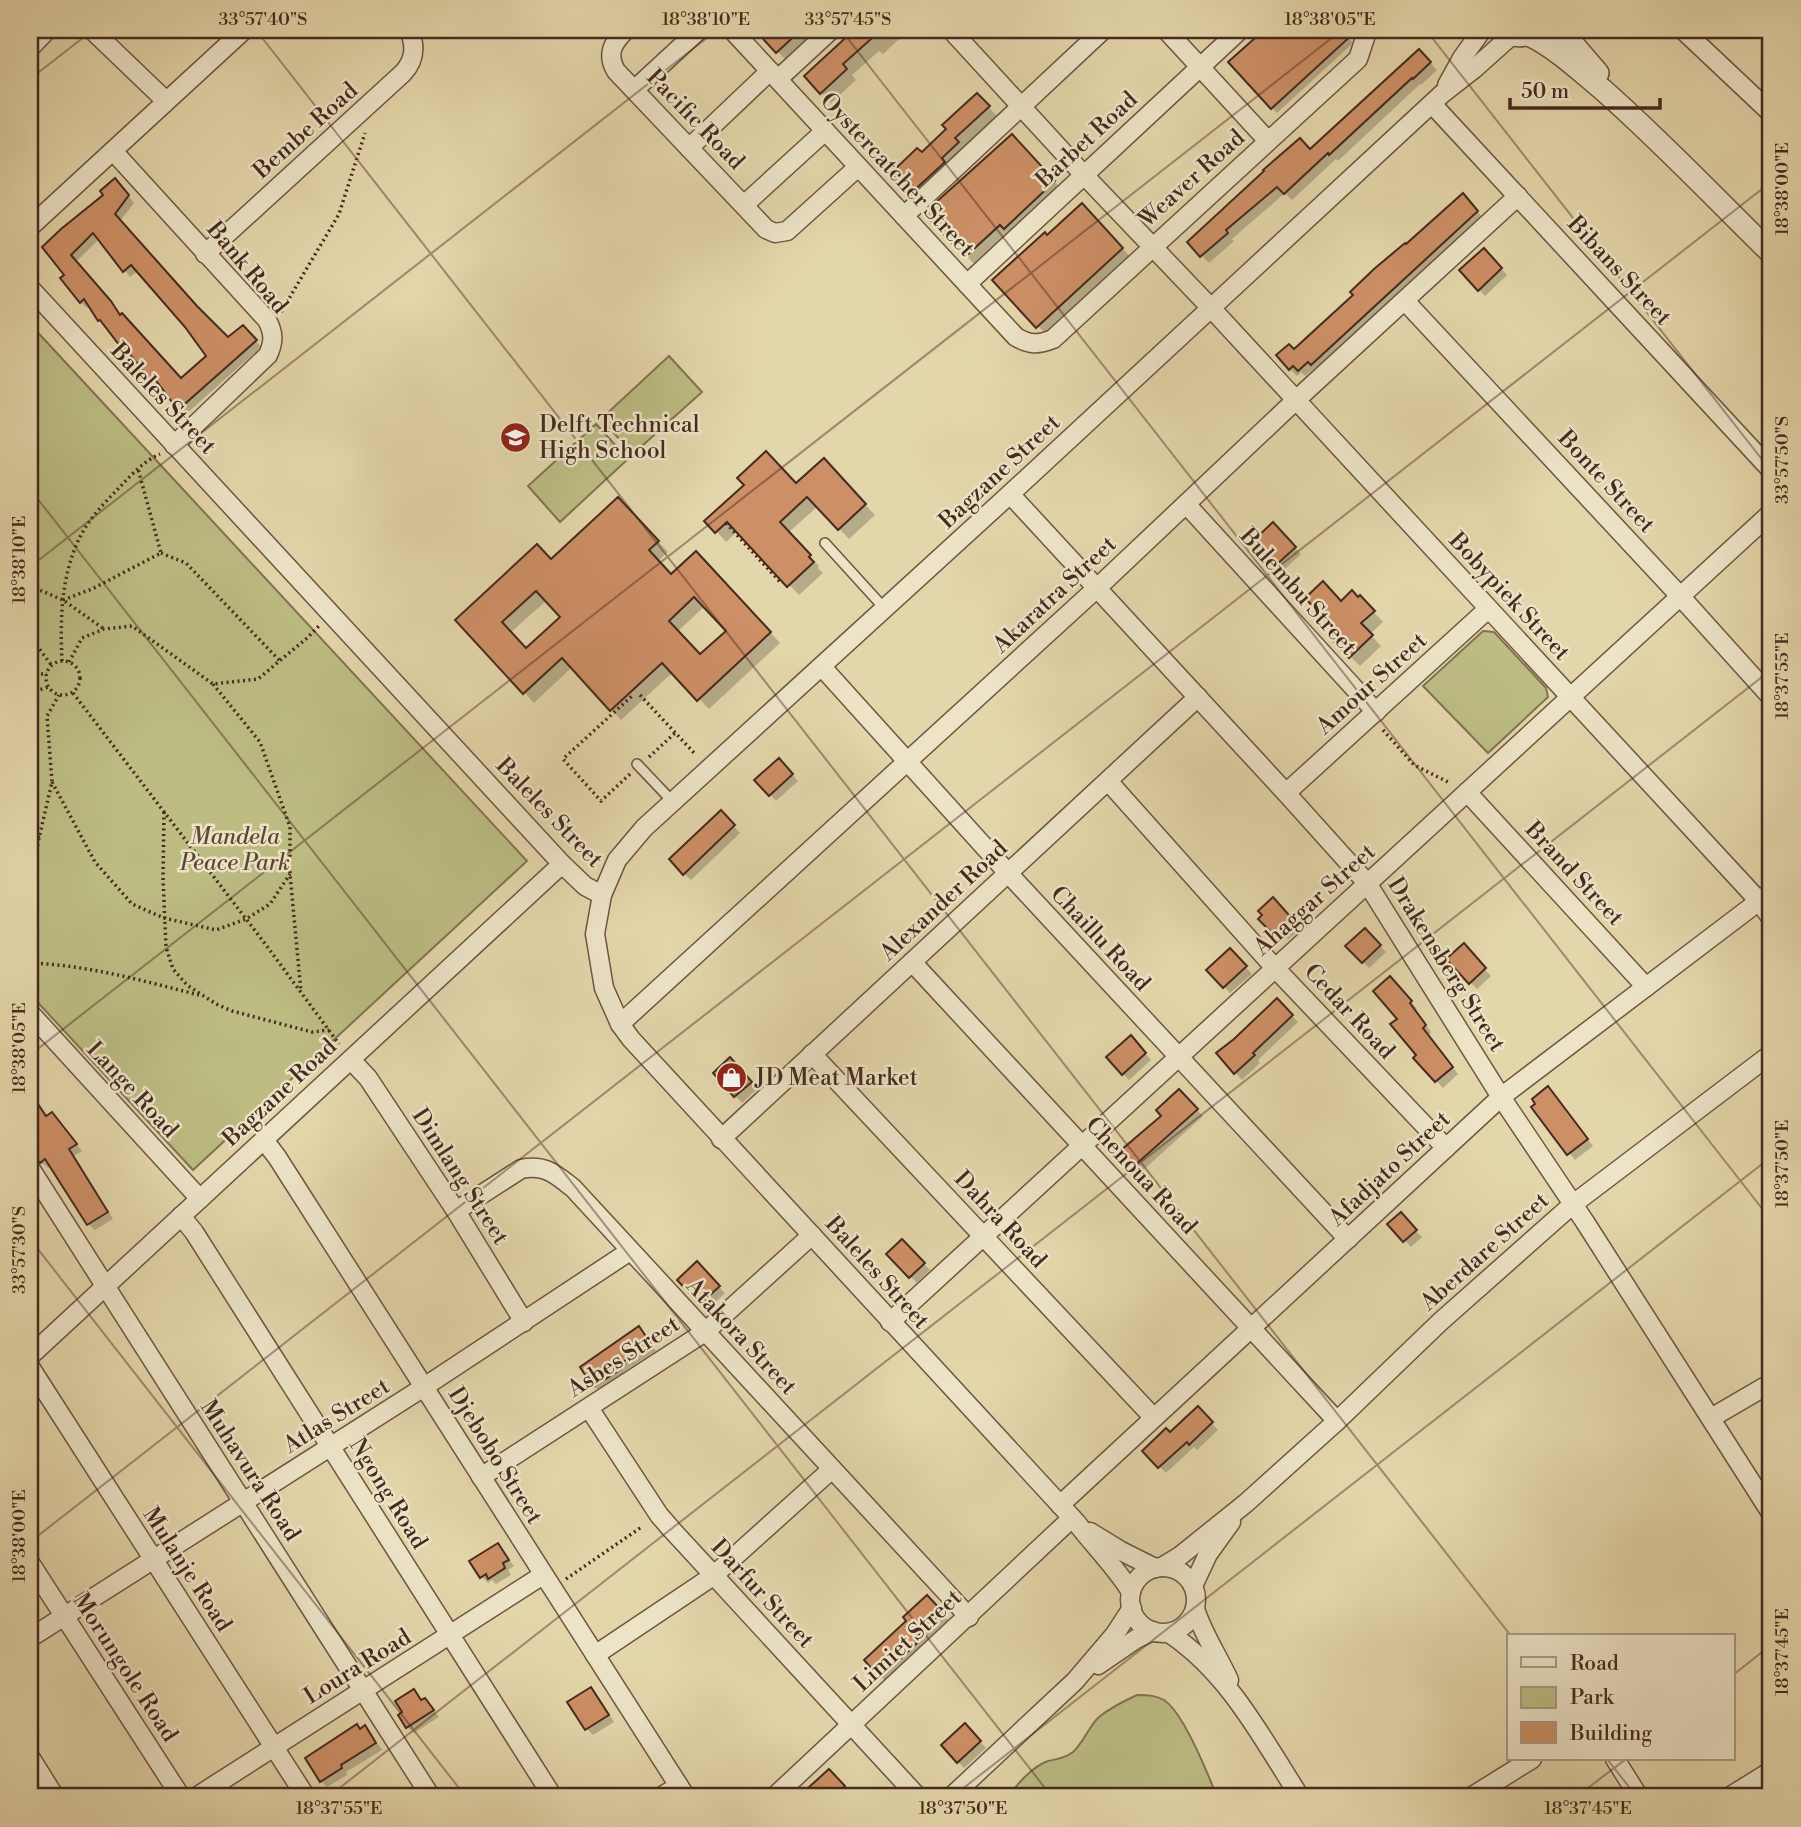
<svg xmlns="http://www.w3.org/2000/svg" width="1801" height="1827" viewBox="0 0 1801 1827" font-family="'Libre Bodoni',serif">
<rect width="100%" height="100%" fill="#e4d6ab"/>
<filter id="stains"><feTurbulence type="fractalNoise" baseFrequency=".00286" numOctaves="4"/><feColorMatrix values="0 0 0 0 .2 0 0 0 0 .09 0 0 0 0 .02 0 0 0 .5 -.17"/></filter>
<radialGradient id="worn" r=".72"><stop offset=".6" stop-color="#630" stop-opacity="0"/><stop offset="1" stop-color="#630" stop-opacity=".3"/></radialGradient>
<g fill="#bcbc83" stroke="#817351" stroke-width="2">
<path d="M30,324L527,861L193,1170L30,994Z"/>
<path d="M669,356L702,392L633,454L601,419Z"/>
<path d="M596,424L628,459L560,522L528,486Z"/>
<path d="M1483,631L1494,632L1546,688L1548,697L1488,753L1423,686Z"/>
<path d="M1137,1695C1147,1695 1155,1695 1164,1700C1184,1713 1208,1774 1217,1797H1008C1017,1784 1033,1766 1048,1761C1057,1759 1066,1758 1073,1752C1084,1742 1089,1726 1099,1717C1110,1708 1124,1701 1137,1695Z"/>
</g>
<g fill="#0003" fill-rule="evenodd">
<path d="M757,30H831L787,61Z"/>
<path d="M863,30H909L883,54L879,51L852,75L856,80L831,103L806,76Z"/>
<path d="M1199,30H1221L1209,40Z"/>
<path d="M1266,30H1341L1353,43L1277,113L1230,62Z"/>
<path d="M1419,51L1437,70L1421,85L1420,84L1338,161L1336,159L1292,200L1285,193L1232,239L1234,241L1209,263L1189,242L1310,151Z"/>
<path d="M977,95L998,117L922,203L893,173L922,154L949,129Z"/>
<path d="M1022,147L1064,192L976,266L926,213Z"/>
<path d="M121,187L134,203L120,221L201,313L228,339L249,333L261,347L185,415L161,384L158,386L152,380L132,354L131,355L125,349L106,325L100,320L90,305L87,308L81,302L62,279L66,275L44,248ZM100,238L130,277L138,271L186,326L208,357L182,380L121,316L76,262Z"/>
<path d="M1469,201L1483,218L1319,370L1316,367L1305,376L1301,372L1297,376L1290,369L1278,356L1294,351L1355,295Z"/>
<path d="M1092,215L1132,259L1048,336L1038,326L1047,237Z"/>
<path d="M1484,250L1507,275L1485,296L1462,270Z"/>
<path d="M833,471L875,515L849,539L818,506L788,533L819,566L818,568L823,573L799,595L738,531L726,542L707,521Z"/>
<path d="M628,509L668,552L658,561L672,576L706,563L780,643L709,709L673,672L621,720L572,667L534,703L458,620L551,561ZM547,600L562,617L526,650L510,633ZM705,606L728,631L700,656L677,632Z"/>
<path d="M1273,525L1301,554L1283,571L1277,564Z"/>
<path d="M1341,603L1370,608L1383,622L1370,634L1381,646L1360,666L1350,656L1339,633Z"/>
<path d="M779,760L798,781L776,801L757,780Z"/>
<path d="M721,812L740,833L691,880L684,874Z"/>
<path d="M1279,906L1300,929L1288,939L1284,935L1280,939L1261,919Z"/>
<path d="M1365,930L1386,952L1369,968L1348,946Z"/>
<path d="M1464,946L1491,976L1477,989L1449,960Z"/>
<path d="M1230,950L1252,974L1230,993L1209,970Z"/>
<path d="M1397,985L1417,1009L1415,1010L1431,1032L1428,1036L1458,1074L1443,1088L1416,1058L1418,1055L1399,1019Z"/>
<path d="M1277,1000L1298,1022L1258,1060L1260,1063L1242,1080L1218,1053Z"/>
<path d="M1137,1044L1151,1060L1129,1080L1123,1074Z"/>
<path d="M737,1066L757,1089L742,1103L715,1073Z"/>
<path d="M1179,1091L1203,1116L1141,1172L1135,1165Z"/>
<path d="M30,1094L47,1117L59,1121L82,1151L74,1156L113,1219L95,1230L88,1224L51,1166L48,1168L44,1164L38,1163L30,1153L34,1148L30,1141Z"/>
<path d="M1554,1095L1593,1146L1575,1160L1533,1108Z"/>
<path d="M1400,1215L1422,1237L1411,1247L1390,1224Z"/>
<path d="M902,1241L930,1270L917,1283L889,1254Z"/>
<path d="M697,1264L725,1293L708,1309L680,1280Z"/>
<path d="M639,1329L656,1351L623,1372L626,1376L601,1393L594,1386L582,1368Z"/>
<path d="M1198,1409L1218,1430L1197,1450L1194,1447L1166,1473L1144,1451L1170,1434Z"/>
<path d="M497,1545L514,1566L508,1570L511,1575L496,1584L492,1580L488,1583L482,1577Z"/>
<path d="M927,1597L948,1620L920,1646L923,1650L887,1683L866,1661L908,1621Z"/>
<path d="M591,1689L597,1696L614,1722L593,1735L587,1729L570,1703Z"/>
<path d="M414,1691L423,1702L425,1700L431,1706L439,1717L414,1733L407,1727Z"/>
<path d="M965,1725L986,1748L964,1768L943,1746Z"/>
<path d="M365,1728L371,1734L382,1750L346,1772L347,1775L327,1787L321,1781L361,1730Z"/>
<path d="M829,1771L852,1796L850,1797H793L799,1791L803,1795Z"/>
</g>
<g fill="#cd8f66" stroke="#462a1f" stroke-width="2" fill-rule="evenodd">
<path d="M755,30H801L776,53Z"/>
<path d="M854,30H881L843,64L847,69L820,94L804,76Z"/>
<path d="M1264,30H1355L1354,33L1271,109L1228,62Z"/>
<path d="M1419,49L1431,62L1413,79L1412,78L1329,155L1328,153L1284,194L1277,187L1226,230L1228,233L1200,257L1187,242L1264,171L1263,170L1300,138L1310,149Z"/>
<path d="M977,93L990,106L955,138L959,142L942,158L945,162L910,194L891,173L917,148L922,152L946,129L942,125Z"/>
<path d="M1012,134L1055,181L1004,229L1000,225L965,257L924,213Z"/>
<path d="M115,178L129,195L115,214L197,306L228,337L243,325L257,340L178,410L154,378L151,381L125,348L123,350L100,320L98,321L84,299L80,303L60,278L64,275L42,247L61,229L103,195L100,191ZM93,233L123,272L131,265L185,327L206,356L181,378L122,313L120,315L111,301L71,255Z"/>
<path d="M1463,193L1478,211L1311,365L1308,362L1298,371L1293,366L1289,370L1276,355L1289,344L1294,349L1353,295L1350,292L1374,269L1405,243L1406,244Z"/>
<path d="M1082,203L1123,248L1036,328L992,280L1045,232L1047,235Z"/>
<path d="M1484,248L1502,268L1478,291L1459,270Z"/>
<path d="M766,451L796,483L824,458L866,504L838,530L807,497L780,522L811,555L809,557L814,562L787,587L727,522L715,533L704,521L744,485L737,478Z"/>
<path d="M618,497L659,541L649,550L671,574L696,551L771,632L697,701L662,663L610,711L562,658L523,694L455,620L537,544L551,559ZM536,591L560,617L526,648L502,622ZM694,597L726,631L700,654L669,621Z"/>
<path d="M1273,522L1296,547L1275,566L1254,540Z"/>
<path d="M1323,581L1341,601L1352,590L1358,597L1360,595L1375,611L1361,623L1373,635L1349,658L1331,638L1337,633L1305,598Z"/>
<path d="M779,758L793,774L769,796L754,780Z"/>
<path d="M721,810L735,825L683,875L669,859Z"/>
<path d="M1273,897L1295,922L1281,934L1277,930L1273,934L1258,919L1262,915L1258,911Z"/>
<path d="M1365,928L1381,945L1362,963L1345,946Z"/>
<path d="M1464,943L1486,968L1469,984L1446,959Z"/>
<path d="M1230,948L1247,966L1223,988L1206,970Z"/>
<path d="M1390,976L1412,1001L1410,1003L1426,1025L1423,1028L1453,1067L1435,1082L1413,1058L1416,1055L1390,1024L1397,1019L1373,991Z"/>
<path d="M1277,998L1293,1015L1253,1053L1255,1055L1234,1074L1216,1053L1234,1039Z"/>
<path d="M1131,1035L1146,1053L1122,1075L1106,1057Z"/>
<path d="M730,1057L752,1082L734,1097L713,1073Z"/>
<path d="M1548,1086L1588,1139L1567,1155L1531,1107L1535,1104L1532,1099Z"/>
<path d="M1179,1089L1198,1109L1133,1167L1120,1151L1161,1116L1156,1110Z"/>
<path d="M30,1092L46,1116L52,1112L77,1144L69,1149L108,1212L87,1225L45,1159L40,1163L36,1158L30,1156Z"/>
<path d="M1401,1212L1417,1230L1403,1242L1387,1224Z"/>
<path d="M902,1239L925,1263L909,1278L886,1254Z"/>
<path d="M697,1261L720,1286L700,1304L677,1280Z"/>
<path d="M639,1326L651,1344L618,1365L621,1369L593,1387L580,1367Z"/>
<path d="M1198,1406L1213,1422L1189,1445L1187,1442L1158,1468L1142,1451L1166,1428L1170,1432Z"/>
<path d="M498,1543L509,1560L503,1563L505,1568L488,1579L486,1574L480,1578L469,1561Z"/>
<path d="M927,1595L943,1612L915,1639L918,1642L880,1678L864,1660L906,1621L903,1617Z"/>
<path d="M591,1687L609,1715L585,1730L567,1702Z"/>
<path d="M414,1689L421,1700L425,1698L434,1710L406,1728L398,1715L402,1712L395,1701Z"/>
<path d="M965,1723L981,1741L957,1763L941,1745Z"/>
<path d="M357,1724L360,1729L365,1725L376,1743L341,1765L342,1768L320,1782L305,1758Z"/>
<path d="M829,1769L845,1786L833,1797H798Z"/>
</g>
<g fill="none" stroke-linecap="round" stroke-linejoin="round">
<defs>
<g id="service">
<path d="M825,543L885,609"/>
<path d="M637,764L673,802"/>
</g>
<g id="minor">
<path d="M92,30L166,101"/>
<path d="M626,30C613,42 606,54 616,71L766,229L775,233L787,231L858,167"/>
<path d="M732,30L1016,337C1030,345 1038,345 1053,339L1358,59L1365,38L1366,30"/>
<path d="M951,30L1084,175L1211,308L1759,901L1771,918"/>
<path d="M1166,30L1268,141"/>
<path d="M1683,30L1771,113"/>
<path d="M30,48L47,30"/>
<path d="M778,79L831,30"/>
<path d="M1447,85L1462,58L1482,30"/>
<path d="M634,90L699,30"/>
<path d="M1432,104L1771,470"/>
<path d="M689,148L770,71"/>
<path d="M113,151L267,320C274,333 274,342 268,355L174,445"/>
<path d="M744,205L825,131"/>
<path d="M904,216L1103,30"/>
<path d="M30,227L244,30"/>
<path d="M205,254L403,73C415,60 416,46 409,30"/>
<path d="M967,284L1240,30"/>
<path d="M30,288L562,864L585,886L602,895"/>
<path d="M1405,301L1680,596L1771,697"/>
<path d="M1010,494L1286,793L1367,883L1501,1097L1585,1222L1771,1513"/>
<path d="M1186,504L1376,712"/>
<path d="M822,667L1008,873L1348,1239"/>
<path d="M1108,781L1275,968L1446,1148"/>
<path d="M1467,792L1646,987"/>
<path d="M1286,793L1488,609"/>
<path d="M912,962L1337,1421"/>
<path d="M30,1013L200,1199"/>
<path d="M620,1024L1097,588L1296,400L1518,196"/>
<path d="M812,1054L1154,1418"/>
<path d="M351,1060L368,1078L456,1211L524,1322"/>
<path d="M721,1139L1198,697"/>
<path d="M264,1140L277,1157L686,1797"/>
<path d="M30,1168L431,1797"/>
<path d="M456,1211L521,1169C545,1164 555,1174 573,1188L969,1617"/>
<path d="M181,1216L194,1232L553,1797"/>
<path d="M890,1322L1771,513"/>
<path d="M30,1356L562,864"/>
<path d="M30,1367L306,1797"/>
<path d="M589,1408L659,1515L672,1530L918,1797"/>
<path d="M1711,1418L1771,1383"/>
<path d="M481,1477L705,1332L812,1235"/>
<path d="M1060,1505L1501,1097L1771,892"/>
<path d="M1090,1532L1121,1551L1155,1568"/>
<path d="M30,1563L181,1797"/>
<path d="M1162,1567L1180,1556L1246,1503L1337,1421L1440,1322L1572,1205L1771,1054"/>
<circle cx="1163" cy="1600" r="33"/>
<path d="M1193,1586L1208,1554L1231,1522"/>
<path d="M1131,1592C1116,1567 1094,1546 1076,1522L631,1039L620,1024L604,988L595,934L602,895L617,860L644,828L1010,494L1442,94L1474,69L1512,35"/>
<path d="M1195,1609C1203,1634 1218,1656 1229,1680"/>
<path d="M1169,1633C1229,1673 1262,1738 1300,1797"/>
<path d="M30,1638L424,1387L630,1251"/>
<path d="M595,1655L713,1576L832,1469"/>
<path d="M1098,1665L1136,1639L1153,1631"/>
<path d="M30,1757L55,1797"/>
<path d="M1615,1759L1639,1797"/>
<path d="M196,1797L543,1575"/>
<path d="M660,1797L679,1786"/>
<path d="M774,1797L1072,1518"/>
<path d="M951,1797L1075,1681L1115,1634L1132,1608"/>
<path d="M1471,1797L1532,1759"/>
<path d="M1729,1797L1771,1771"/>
</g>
<g id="tertiary">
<path d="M1501,30C1514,38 1526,37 1538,30"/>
<path d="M1561,30L1598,73"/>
<path d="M1529,35C1556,48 1579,70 1602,89C1661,141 1715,198 1771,253"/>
</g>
</defs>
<use href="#service" stroke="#6e5542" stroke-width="12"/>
<use href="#minor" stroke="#6e5542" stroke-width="21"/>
<use href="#tertiary" stroke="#6e5542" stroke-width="24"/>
<g stroke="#462a1f" stroke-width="3.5" stroke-dasharray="2 3.5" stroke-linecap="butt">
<path d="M281,312L339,214L365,133"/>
<path d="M726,523L781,583"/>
<path d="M161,553L186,563L280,661"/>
<path d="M30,586L63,600L104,629"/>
<path d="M63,600L92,589L161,553L138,469"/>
<path d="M30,636L52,666"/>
<circle cx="63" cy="678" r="17"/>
<path d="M62,661C60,620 61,577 79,539C88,520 104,503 119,488C131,475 144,461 160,454"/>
<path d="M69,662L82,638L104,629L132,626L213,684L258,679L307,638L319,626"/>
<path d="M30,674H47"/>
<path d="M213,684L260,742L290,827V874L301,992"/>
<path d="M30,693L48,687"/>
<path d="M73,693L266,945L339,1044"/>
<path d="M640,695L696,755"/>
<path d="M1383,730L1414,765L1450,783"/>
<path d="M649,757L675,733"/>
<path d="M630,774L601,801L563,759L633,695"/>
<path d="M52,782L95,862L132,904L164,918L216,930L246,919L270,904L290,874"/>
<path d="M164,812L163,878L166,947L173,969L187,985L216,1004L232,1011L312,1032L329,1030"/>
<path d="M30,822L39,838"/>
<path d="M30,889L39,838L52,782L47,716L59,695"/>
<path d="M30,963C88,965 143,981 199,995"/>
<path d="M566,1579L643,1526"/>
</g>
<use href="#service" stroke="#ede4c8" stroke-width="9"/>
<use href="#minor" stroke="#ede4c8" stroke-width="18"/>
<use href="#tertiary" stroke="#ede4c8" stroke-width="21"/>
</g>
<path fill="none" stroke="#462a1f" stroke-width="2" stroke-opacity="0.45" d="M256,30L1511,1636M841,30L1771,1220M1426,30L1771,471M30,79L93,30M30,489L1052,1797M30,567L717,30M30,1055L1342,30M30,1239L466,1797M30,1542L1771,182M1733,1675L1771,1645M1607,1759L1637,1797M328,1797L1771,670M952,1797L1771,1157M1576,1797L1626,1759"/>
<defs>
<symbol id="school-disc" viewBox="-11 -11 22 22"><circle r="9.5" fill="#8f2418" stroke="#ede4c8"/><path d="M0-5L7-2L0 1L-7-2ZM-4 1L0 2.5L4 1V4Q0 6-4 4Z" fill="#fff"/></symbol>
<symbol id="shop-disc" viewBox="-11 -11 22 22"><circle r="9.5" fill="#8f2418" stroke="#ede4c8"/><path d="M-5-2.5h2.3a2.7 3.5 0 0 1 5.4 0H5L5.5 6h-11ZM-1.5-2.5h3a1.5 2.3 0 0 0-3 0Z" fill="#fff"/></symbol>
</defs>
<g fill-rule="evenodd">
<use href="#school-disc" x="498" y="420" width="35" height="35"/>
<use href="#shop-disc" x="714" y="1060" width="35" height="35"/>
</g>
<g text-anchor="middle" stroke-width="5" stroke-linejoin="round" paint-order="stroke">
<g font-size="23" fill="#462a1f" stroke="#ede4c8">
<text transform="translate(696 119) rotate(46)" y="8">Pacific Road</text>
<text transform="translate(305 130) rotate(-42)" y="8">Bembe Road</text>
<text transform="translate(1086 139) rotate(-43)" y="8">Barbet Road</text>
<text transform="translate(898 174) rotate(47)" y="8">Oystercatcher Street</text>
<text transform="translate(1191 178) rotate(-42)" y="8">Weaver Road</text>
<text transform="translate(248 267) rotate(50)" y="8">Bank Road</text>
<text transform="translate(1620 270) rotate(47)" y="8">Bibans Street</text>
<text transform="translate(164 398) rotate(47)" y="8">Baleles Street</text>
<text transform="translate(999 471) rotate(-43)" y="8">Bagzane Street</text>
<text transform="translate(1607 481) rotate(47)" y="8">Bonte Street</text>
<text transform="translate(1299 591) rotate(48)" y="8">Bulembu Street</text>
<text transform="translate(1054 594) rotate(-43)" y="8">Akaratra Street</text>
<text transform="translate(1510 596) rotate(47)" y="8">Bobypiek Street</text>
<text transform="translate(1371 683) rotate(-42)" y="8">Amour Street</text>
<text transform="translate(550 812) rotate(46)" y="8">Baleles Street</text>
<text transform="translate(1575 873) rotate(47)" y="8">Brand Street</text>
<text transform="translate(1314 899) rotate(-42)" y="8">Ahaggar Street</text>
<text transform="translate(943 900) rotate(-43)" y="8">Alexander Road</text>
<text transform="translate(1101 938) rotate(47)" y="8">Chaillu Road</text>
<text transform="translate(1447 964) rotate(58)" y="8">Drakensberg Street</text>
<text transform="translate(1350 1011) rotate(47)" y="8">Cedar Road</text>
<text transform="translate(133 1089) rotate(47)" y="8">Lange Road</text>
<text transform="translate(279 1092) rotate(-43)" y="8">Bagzane Road</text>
<text transform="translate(1389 1168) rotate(-43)" y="8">Afadjato Street</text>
<text transform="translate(1142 1175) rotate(47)" y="8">Chenoua Road</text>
<text transform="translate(461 1176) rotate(57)" y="8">Dimlang Street</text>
<text transform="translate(1001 1219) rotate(47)" y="8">Dahra Road</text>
<text transform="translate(1484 1251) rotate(-42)" y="8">Aberdare Street</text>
<text transform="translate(878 1272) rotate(48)" y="8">Baleles Street</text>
<text transform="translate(742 1336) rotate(47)" y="8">Atakora Street</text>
<text transform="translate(623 1356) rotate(-33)" y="8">Asbes Street</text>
<text transform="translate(336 1415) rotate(-32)" y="8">Atlas Street</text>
<text transform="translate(496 1455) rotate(58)" y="8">Djebobo Street</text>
<text transform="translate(251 1470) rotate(57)" y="8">Muhavura Road</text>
<text transform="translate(389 1493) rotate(58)" y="8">Ngong Road</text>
<text transform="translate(188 1569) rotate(57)" y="8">Mulanje Road</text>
<text transform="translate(763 1593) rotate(47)" y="8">Darfur Street</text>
<text transform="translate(907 1640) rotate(-43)" y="8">Limiet Street</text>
<text transform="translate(357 1666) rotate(-32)" y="8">Loura Road</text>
<text transform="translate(126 1667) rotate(57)" y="8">Morungole Road</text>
</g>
<g font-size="23" fill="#462a1f" stroke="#ede4c8" text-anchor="start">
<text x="539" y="432">Delft Technical<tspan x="539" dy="26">High School</tspan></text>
<text x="755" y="1085">JD Meat Market</text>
</g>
<g font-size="23" font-style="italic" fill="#5e4733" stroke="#ede4c8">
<text x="235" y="844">Mandela<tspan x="235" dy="26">Peace Park</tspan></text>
</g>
</g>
<rect width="1801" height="1827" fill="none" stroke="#e4d6ab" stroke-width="77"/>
<rect x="1507" y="1634" width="228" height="126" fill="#ede4c8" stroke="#aa9a84" stroke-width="2"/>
<rect x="1521" y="1657" width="35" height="10" fill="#ede4c8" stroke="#aa9a84" stroke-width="2"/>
<text x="1570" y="1670" font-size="21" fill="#462a1f">Road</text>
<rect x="1521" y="1687" width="35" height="21" fill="#bcbc83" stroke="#aa9a84" stroke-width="2"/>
<text x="1570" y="1704" font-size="21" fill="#462a1f">Park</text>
<rect x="1521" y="1722" width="35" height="21" fill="#cd8f66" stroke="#aa9a84" stroke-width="2"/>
<text x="1570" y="1740" font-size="21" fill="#462a1f">Building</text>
<path d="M1510 98v10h150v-10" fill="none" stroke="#462a1f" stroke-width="3.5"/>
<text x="1521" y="98" font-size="21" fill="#462a1f" stroke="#ede4c8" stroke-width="5" paint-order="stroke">50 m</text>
<rect x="38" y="38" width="1724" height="1750" fill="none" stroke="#462a1f" stroke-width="2.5"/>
<g font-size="18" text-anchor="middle" fill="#462a1f">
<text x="263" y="25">33°57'40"S</text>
<text x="706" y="25">18°38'10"E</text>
<text x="848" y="25">33°57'45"S</text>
<text x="1330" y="25">18°38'05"E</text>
<text transform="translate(1782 189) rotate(-90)" y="6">18°38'00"E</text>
<text transform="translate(1782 460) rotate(-90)" y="6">33°57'50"S</text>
<text transform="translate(19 560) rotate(-90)" y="6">18°38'10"E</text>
<text transform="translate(1782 676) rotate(-90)" y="6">18°37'55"E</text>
<text transform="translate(19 1048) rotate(-90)" y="6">18°38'05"E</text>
<text transform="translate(1782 1164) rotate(-90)" y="6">18°37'50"E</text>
<text transform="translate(19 1250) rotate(-90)" y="6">33°57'30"S</text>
<text transform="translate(19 1536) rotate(-90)" y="6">18°38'00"E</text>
<text transform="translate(1782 1652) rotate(-90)" y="6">18°37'45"E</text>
<text x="339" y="1814">18°37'55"E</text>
<text x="963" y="1814">18°37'50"E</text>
<text x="1588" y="1814">18°37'45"E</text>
</g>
<rect width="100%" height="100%" filter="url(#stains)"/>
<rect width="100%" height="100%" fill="url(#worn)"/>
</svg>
